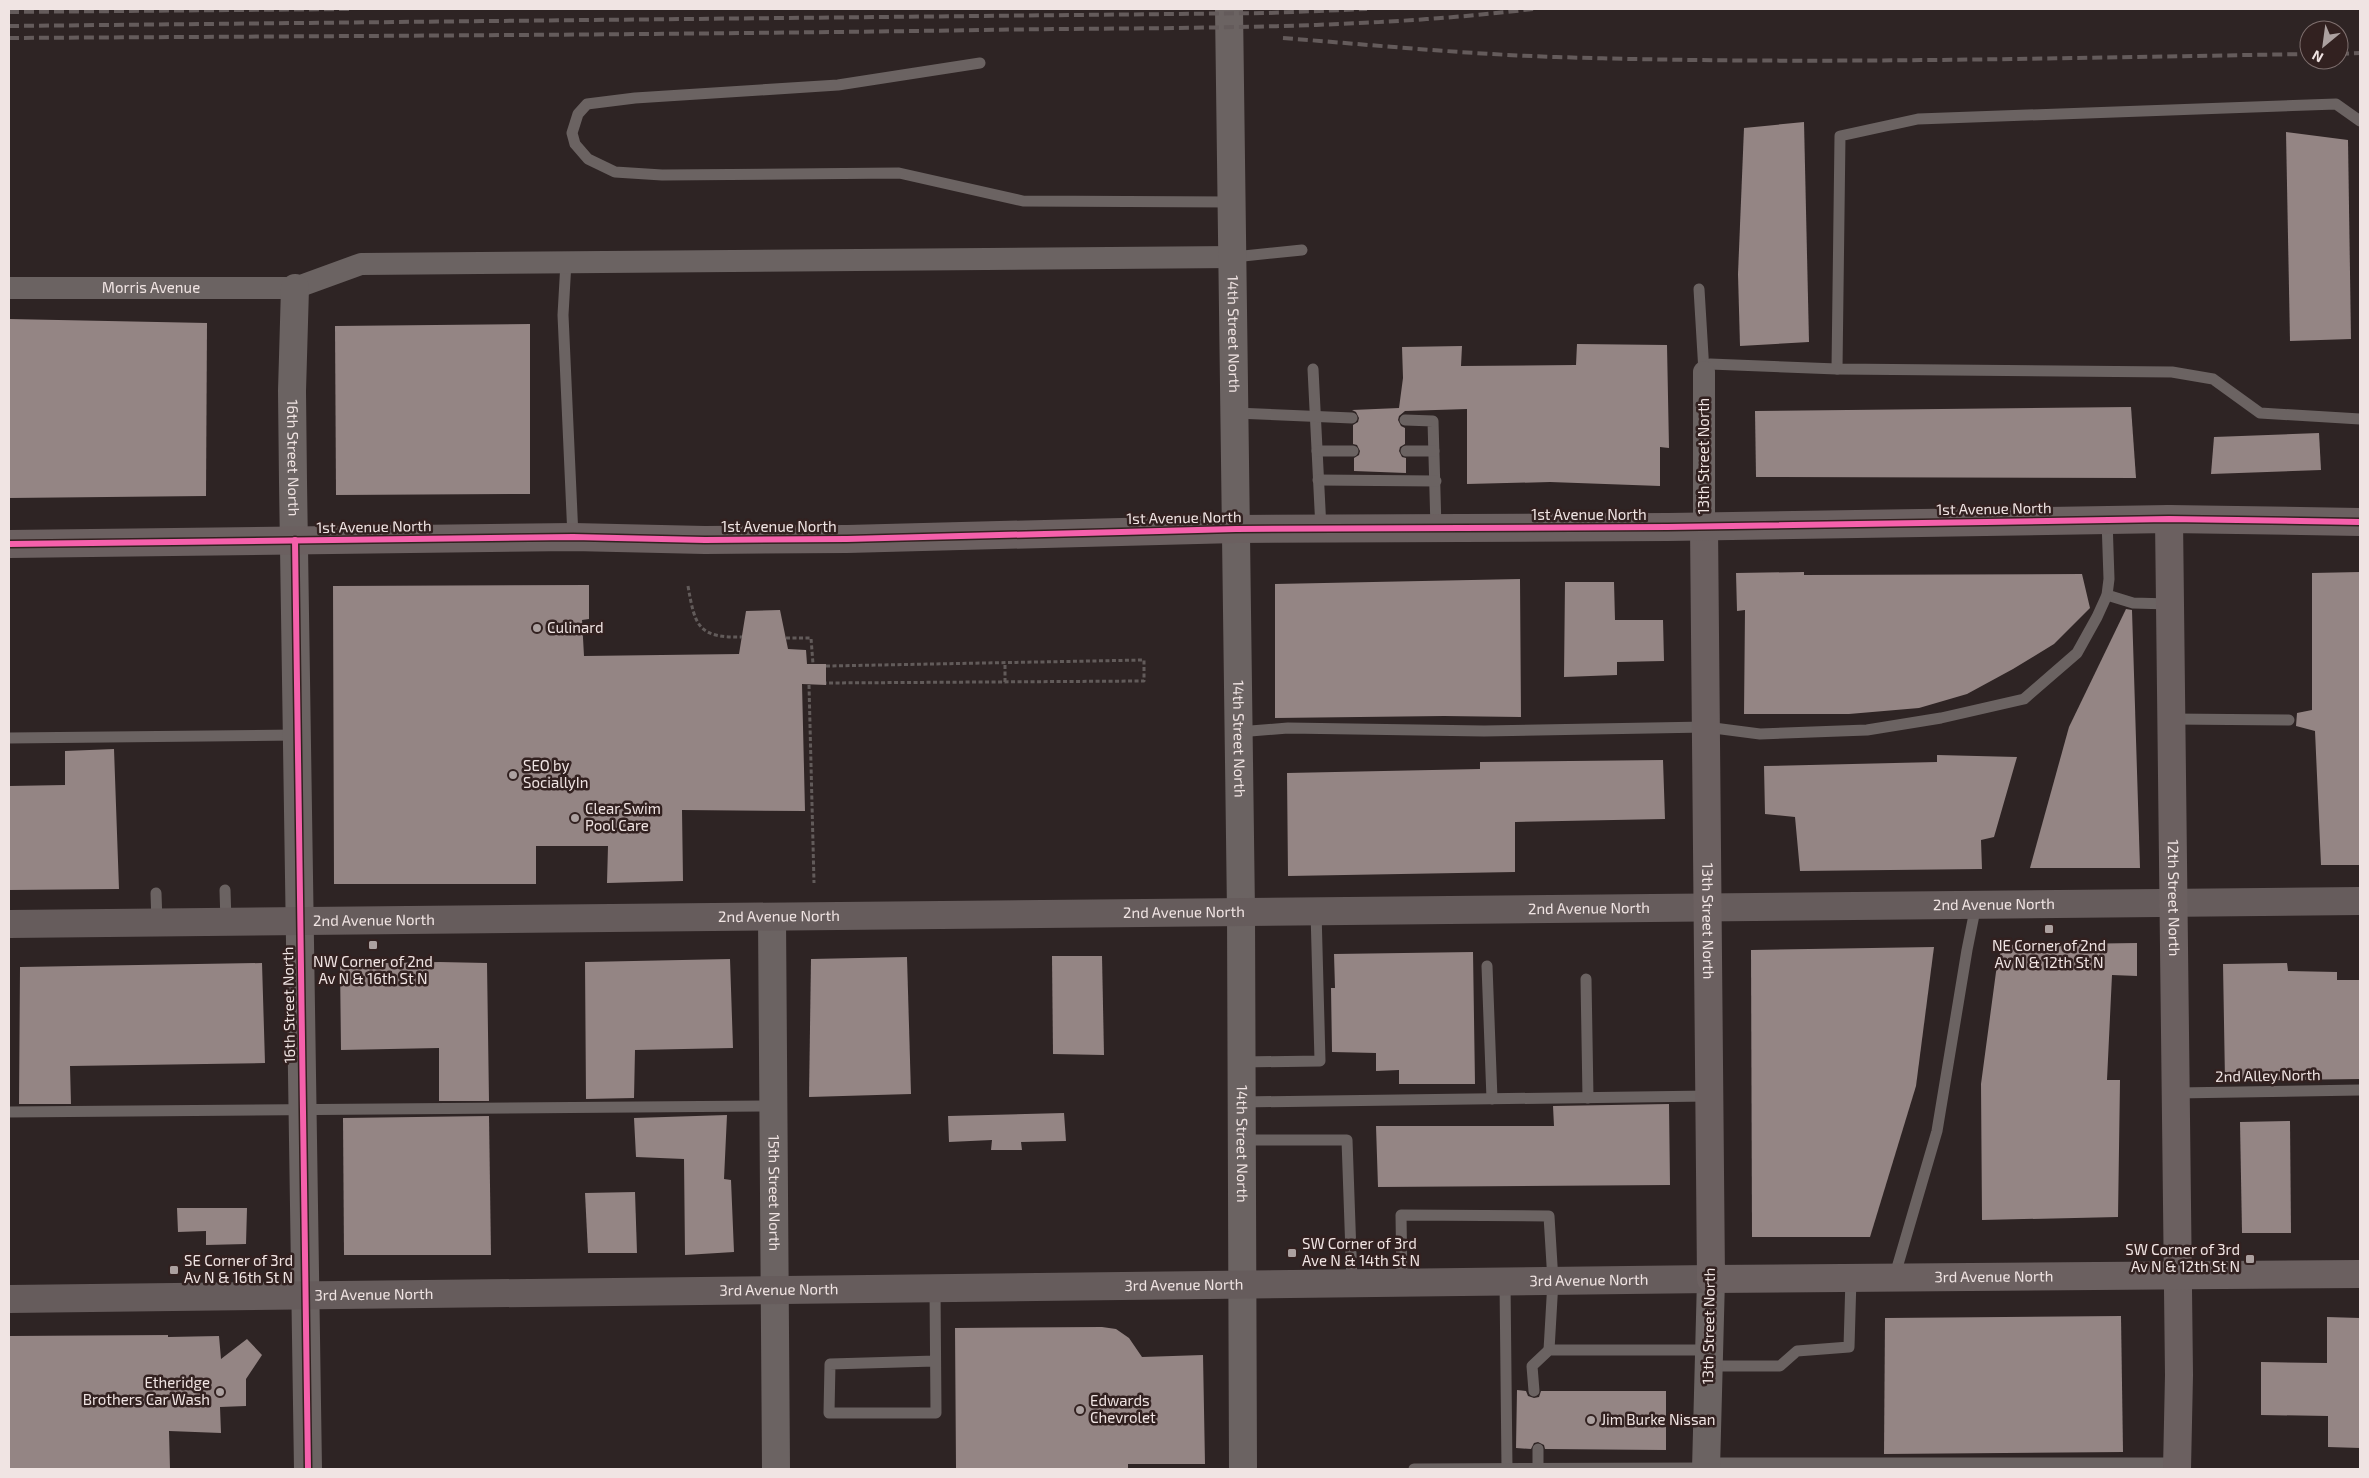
<svg xmlns="http://www.w3.org/2000/svg" width="2369" height="1478" viewBox="0 0 2369 1478" font-family="'Exo 2',sans-serif">
<rect width="100%" height="100%" fill="#2e2424"/>
<g fill="#948584">
<path d="M1804,122L1809,342L1740,346L1738,274L1744,128Z"/>
<path d="M2286,132L2348,140L2351,339L2290,341Z"/>
<path d="M9,319L207,323L206,496L9,498Z"/>
<path d="M530,324V494L336,495L335,326Z"/>
<path d="M1577,344L1667,345L1669,448L1660,447V486L1550,482L1467,484V409L1405,411L1399,416L1398,420L1401,426L1405,428V444L1400,447L1399,451L1402,457L1406,458V473L1354,471V458L1359,455L1360,451L1357,445L1353,444V425L1358,422L1359,418L1356,412L1352,410L1399,408L1403,378L1402,347L1462,346L1461,366L1576,365Z"/>
<path d="M2131,407L2136,478L1756,477L1755,411Z"/>
<path d="M2319,433L2321,470L2211,474L2214,437Z"/>
<path d="M1804,572V575L2082,574L2090,608L2054,644L2013,669L1967,694L1919,708L1849,714H1744L1745,610L1737,611L1736,573Z"/>
<path d="M2360,572V865H2321L2315,731L2296,726L2297,713L2312,710V573Z"/>
<path d="M1520,579L1521,717L1444,716L1275,718V584Z"/>
<path d="M1565,582H1614L1615,620H1663L1664,661L1617,662V675L1564,677Z"/>
<path d="M589,585V619L582,620L584,656L739,654L746,611L780,610L788,649L806,650L807,664H826V685L802,684L805,811L682,810L683,881L607,883L608,846H536V884H334L333,586Z"/>
<path d="M2126,609L2132,610L2140,868H2030L2069,727Z"/>
<path d="M114,749L119,889L9,890V786L65,785V751Z"/>
<path d="M1937,755L2017,757L1994,837L1981,840L1982,869L1800,871L1795,817L1765,814L1764,766L1937,762Z"/>
<path d="M1663,760L1665,819L1515,822V872L1288,876L1287,773L1480,769V762Z"/>
<path d="M2137,943V976L2112,975L2107,1080H2120L2118,1217L1982,1220L1981,1084L1996,972L2002,945Z"/>
<path d="M1934,947L1916,1086L1870,1237H1752L1751,950Z"/>
<path d="M1473,952L1475,1084H1399V1070L1376,1071V1053L1332,1052L1331,988H1335L1334,954Z"/>
<path d="M1052,956H1102L1104,1055L1053,1054Z"/>
<path d="M907,957L911,1094L809,1097L811,959Z"/>
<path d="M730,959L733,1048L635,1050L634,1098L586,1099L585,962Z"/>
<path d="M439,962L487,963L489,1101H439V1048L341,1050L340,964Z"/>
<path d="M262,963L265,1063L70,1066L71,1104H19L20,967Z"/>
<path d="M2287,963L2288,971L2337,972V980H2360V1079L2225,1081L2223,964Z"/>
<path d="M1669,1104L1670,1185L1378,1187L1376,1126H1554L1553,1106Z"/>
<path d="M1064,1113L1066,1141L1021,1142L1022,1150H991L992,1140L949,1142L948,1116Z"/>
<path d="M727,1115L724,1179L731,1180L734,1252L685,1255L684,1159L636,1157L634,1118Z"/>
<path d="M489,1116L491,1255H344L343,1118Z"/>
<path d="M2290,1121L2291,1233H2242L2240,1122Z"/>
<path d="M635,1192L637,1253H588L585,1193Z"/>
<path d="M177,1208H247L246,1244L206,1245V1231L178,1232Z"/>
<path d="M2121,1316L2123,1452L1884,1454L1885,1318Z"/>
<path d="M2327,1317L2360,1318V1448L2328,1447V1416L2261,1415V1362L2327,1363Z"/>
<path d="M1102,1327L1116,1329L1129,1338L1142,1357L1203,1355L1205,1464H1128V1469H956L955,1328Z"/>
<path d="M168,1335V1337L219,1336L221,1359L247,1339L262,1355L246,1379V1406L220,1407L221,1433L169,1431L170,1469H9V1336Z"/>
<path d="M1517,1390L1526,1391L1528,1396L1534,1398L1539,1397L1541,1391H1666V1450L1545,1449L1544,1445L1538,1442L1534,1443L1531,1449L1516,1448Z"/>
</g>
<g fill="none" stroke-linecap="round" stroke-linejoin="round">
<g stroke="#625b5a" stroke-width="3" stroke-dasharray="4 2.5" stroke-linecap="butt">
<path d="M688,586C695,626 698,638 742,637"/>
<path d="M786,638H811L813,664"/>
<path d="M826,666L1144,660V681L826,683"/>
<path d="M1005,682V663"/>
<path d="M809,685L814,883"/>
</g>
<g stroke="#6b6362" stroke-width="11">
<path d="M980,63L838,85L635,98L587,104L578,114L572,133L575,144L588,159L615,172L662,175L899,173L1023,201L1231,202"/>
<path d="M1234,257L1302,250"/>
<path d="M566,262L563,315L573,537"/>
<path d="M1699,289L1704,372"/>
<path d="M1313,369L1321,529"/>
<path d="M1837,369L1840,136L1918,119L2336,104L2360,121"/>
<path d="M1704,372L1710,364L1837,369L2172,372L2213,379L2260,413L2360,419"/>
<path d="M1235,413L1352,418"/>
<path d="M1405,420L1433,421L1436,528"/>
<path d="M1317,451H1353"/>
<path d="M1406,451H1434"/>
<path d="M1318,480L1436,481"/>
<path d="M2107,595L2133,603L2170,604"/>
<path d="M2171,719L2289,720"/>
<path d="M1238,732L1288,728L1484,731L1706,727L1760,734L1867,730L1941,718L2024,699L2077,653L2097,617L2107,595L2109,579L2107,520"/>
<path d="M9,738L297,735"/>
<path d="M225,890L226,922"/>
<path d="M156,893L157,923"/>
<path d="M1487,966L1492,1099"/>
<path d="M1586,979L1588,1098"/>
<path d="M1242,1062L1320,1061L1316,911"/>
<path d="M2176,1093L2360,1090"/>
<path d="M1242,1102L1709,1096"/>
<path d="M9,1112L773,1106"/>
<path d="M1242,1140H1347L1352,1282"/>
<path d="M1894,1278L1937,1131L1967,950L1976,905"/>
<path d="M1505,1281L1507,1469"/>
<path d="M1402,1282L1401,1215L1549,1216L1553,1281L1549,1350"/>
<path d="M935,1288L936,1413H829L830,1364L935,1361"/>
<path d="M1708,1366H1780L1797,1351L1849,1347L1851,1278"/>
<path d="M1534,1391L1532,1366L1549,1350H1709"/>
<path d="M1706,1463H2177"/>
<path d="M1538,1468V1449"/>
<path d="M1414,1469L1706,1468"/>
</g>
<g stroke="#6b6362" stroke-width="22">
<path id="s1" d="M9,288H295L361,264L1234,257"/>
<path d="M1704,372V526"/>
</g>
<g stroke="#6b6362" stroke-width="28">
<path id="s2" d="M1229,9L1241,912L1243,1469"/>
<path id="s3" d="M295,288L292,391L293,482L308,1469"/>
<path id="s4" d="M772,917L776,1469"/>
<path d="M1706,1469L1711,1279"/>
</g>
<g stroke="#665c5c" stroke-width="28">
<path id="s5" d="M9,924L2360,901"/>
<path id="s6" d="M9,1299L1711,1279"/>
</g>
<g stroke="#6b6060" stroke-width="28">
<path id="s7" d="M2169,519L2179,1375L2177,1469"/>
<path id="s8" d="M1704,526L1711,1279L2360,1274"/>
<path d="M9,544L573,537L705,540L847,539L1236,529L1668,527L2169,519L2360,522"/>
</g>
<g stroke="#645b5b" stroke-width="4" stroke-dasharray="10 5" stroke-linecap="butt">
<path d="M9,12L353,9"/>
<path d="M9,26L1268,13L1367,9"/>
<path d="M9,38C333,36 658,35 982,30C1165,27 1350,31 1533,9"/>
<path d="M1283,38C1373,45 1464,54 1556,57C1807,65 2058,58 2309,54"/>
<path d="M2339,54L2360,53"/>
</g>
<defs>
<g id="cycleway">
<path d="M295,540L308,1469"/>
<path d="M9,544L573,537L705,540L847,539L1236,529L1668,527L2169,519L2360,522"/>
</g>
</defs>
<use href="#cycleway" stroke="#322120" stroke-width="9"/>
<use href="#cycleway" stroke="#f560ab" stroke-width="6"/>
</g>
<g fill="#aca1a0" stroke="#322120" stroke-width="2">
<circle cx="537" cy="628" r="5"/>
<circle cx="513" cy="775" r="5"/>
<circle cx="575" cy="818" r="5"/>
<rect x="2044" y="924" width="10" height="10" rx="2.5"/>
<rect x="368" y="940" width="10" height="10" rx="2.5"/>
<rect x="1287" y="1248" width="10" height="10" rx="2.5"/>
<rect x="2245" y="1254" width="10" height="10" rx="2.5"/>
<rect x="169" y="1265" width="10" height="10" rx="2.5"/>
<circle cx="220" cy="1392" r="5"/>
<circle cx="1080" cy="1410" r="5"/>
<circle cx="1591" cy="1420" r="5"/>
</g>
<g text-anchor="middle" stroke-width="5" stroke-linejoin="round" paint-order="stroke">
<g font-size="15" fill="#f0e4e3" stroke="#322120">
<text dy="5" stroke="none"><textPath href="#s1" startOffset="142">Morris Avenue</textPath></text>
<text dy="5" stroke="none"><textPath href="#s2" startOffset="325">14th Street North</textPath></text>
<text transform="translate(1704 456) rotate(-90)" y="5">13th Street North</text>
<text dy="5" stroke="none"><textPath href="#s3" startOffset="170">16th Street North</textPath></text>
<text transform="translate(1994 509) rotate(-1)" y="5">1st Avenue North</text>
<text x="1589" y="520">1st Avenue North</text>
<text transform="translate(1184 518) rotate(-1)" y="5">1st Avenue North</text>
<text transform="translate(374 527) rotate(-1)" y="5">1st Avenue North</text>
<text x="779" y="532">1st Avenue North</text>
<text dy="5" stroke="none"><textPath href="#s2" startOffset="730">14th Street North</textPath></text>
<text dy="5" stroke="none"><textPath href="#s7" startOffset="379">12th Street North</textPath></text>
<text dy="5" stroke="none"><textPath href="#s5" startOffset="1985">2nd Avenue North</textPath></text>
<text dy="5" stroke="none"><textPath href="#s5" startOffset="1580">2nd Avenue North</textPath></text>
<text dy="5" stroke="none"><textPath href="#s5" startOffset="1175">2nd Avenue North</textPath></text>
<text dy="5" stroke="none"><textPath href="#s5" startOffset="770">2nd Avenue North</textPath></text>
<text dy="5" stroke="none"><textPath href="#s5" startOffset="365">2nd Avenue North</textPath></text>
<text dy="5" stroke="none"><textPath href="#s8" startOffset="395">13th Street North</textPath></text>
<text transform="translate(289 1005) rotate(-91)" y="5">16th Street North</text>
<text transform="translate(2268 1076) rotate(-1)" y="5">2nd Alley North</text>
<text dy="5" stroke="none"><textPath href="#s2" startOffset="1135">14th Street North</textPath></text>
<text dy="5" stroke="none"><textPath href="#s4" startOffset="276">15th Street North</textPath></text>
<text dy="5" stroke="none"><textPath href="#s8" startOffset="1036">3rd Avenue North</textPath></text>
<text dy="5" stroke="none"><textPath href="#s6" startOffset="1580">3rd Avenue North</textPath></text>
<text dy="5" stroke="none"><textPath href="#s6" startOffset="1175">3rd Avenue North</textPath></text>
<text dy="5" stroke="none"><textPath href="#s6" startOffset="770">3rd Avenue North</textPath></text>
<text dy="5" stroke="none"><textPath href="#s6" startOffset="365">3rd Avenue North</textPath></text>
<text transform="translate(1709 1326) rotate(-89)" y="5">13th Street North</text>
</g>
<g font-size="15" fill="#f0e4e3" stroke="#322120" text-anchor="start">
<text x="547" y="633">Culinard</text>
<text x="523" y="771">SEO by<tspan x="523" dy="17">SociallyIn</tspan></text>
<text x="585" y="814">Clear Swim<tspan x="585" dy="17">Pool Care</tspan></text>
<text x="2049" y="951" text-anchor="middle">NE Corner of 2nd<tspan x="2049" dy="17">Av N &amp; 12th St N</tspan></text>
<text x="373" y="967" text-anchor="middle">NW Corner of 2nd<tspan x="373" dy="17">Av N &amp; 16th St N</tspan></text>
<text x="1302" y="1249">SW Corner of 3rd<tspan x="1302" dy="17">Ave N &amp; 14th St N</tspan></text>
<text x="2240" y="1255" text-anchor="end">SW Corner of 3rd<tspan x="2240" dy="17">Av N &amp; 12th St N</tspan></text>
<text x="184" y="1266">SE Corner of 3rd<tspan x="184" dy="17">Av N &amp; 16th St N</tspan></text>
<text x="210" y="1388" text-anchor="end">Etheridge<tspan x="210" dy="17">Brothers Car Wash</tspan></text>
<text x="1090" y="1406">Edwards<tspan x="1090" dy="17">Chevrolet</tspan></text>
<text x="1601" y="1425">Jim Burke Nissan</text>
</g>
</g>
<rect width="2369" height="1478" fill="none" stroke="#f0e4e3" stroke-width="20"/>
<g transform="translate(2324 45) rotate(209)"><circle r="24" fill="#322120" stroke="#7e6f6e"/>
<path d="M0-4L9 19L0 12L-9 19Z" fill="#aca1a0"/>
<text y="-8" font-size="14" font-weight="bold" text-anchor="middle" fill="#f0e4e3">N</text>
</g>
</svg>
